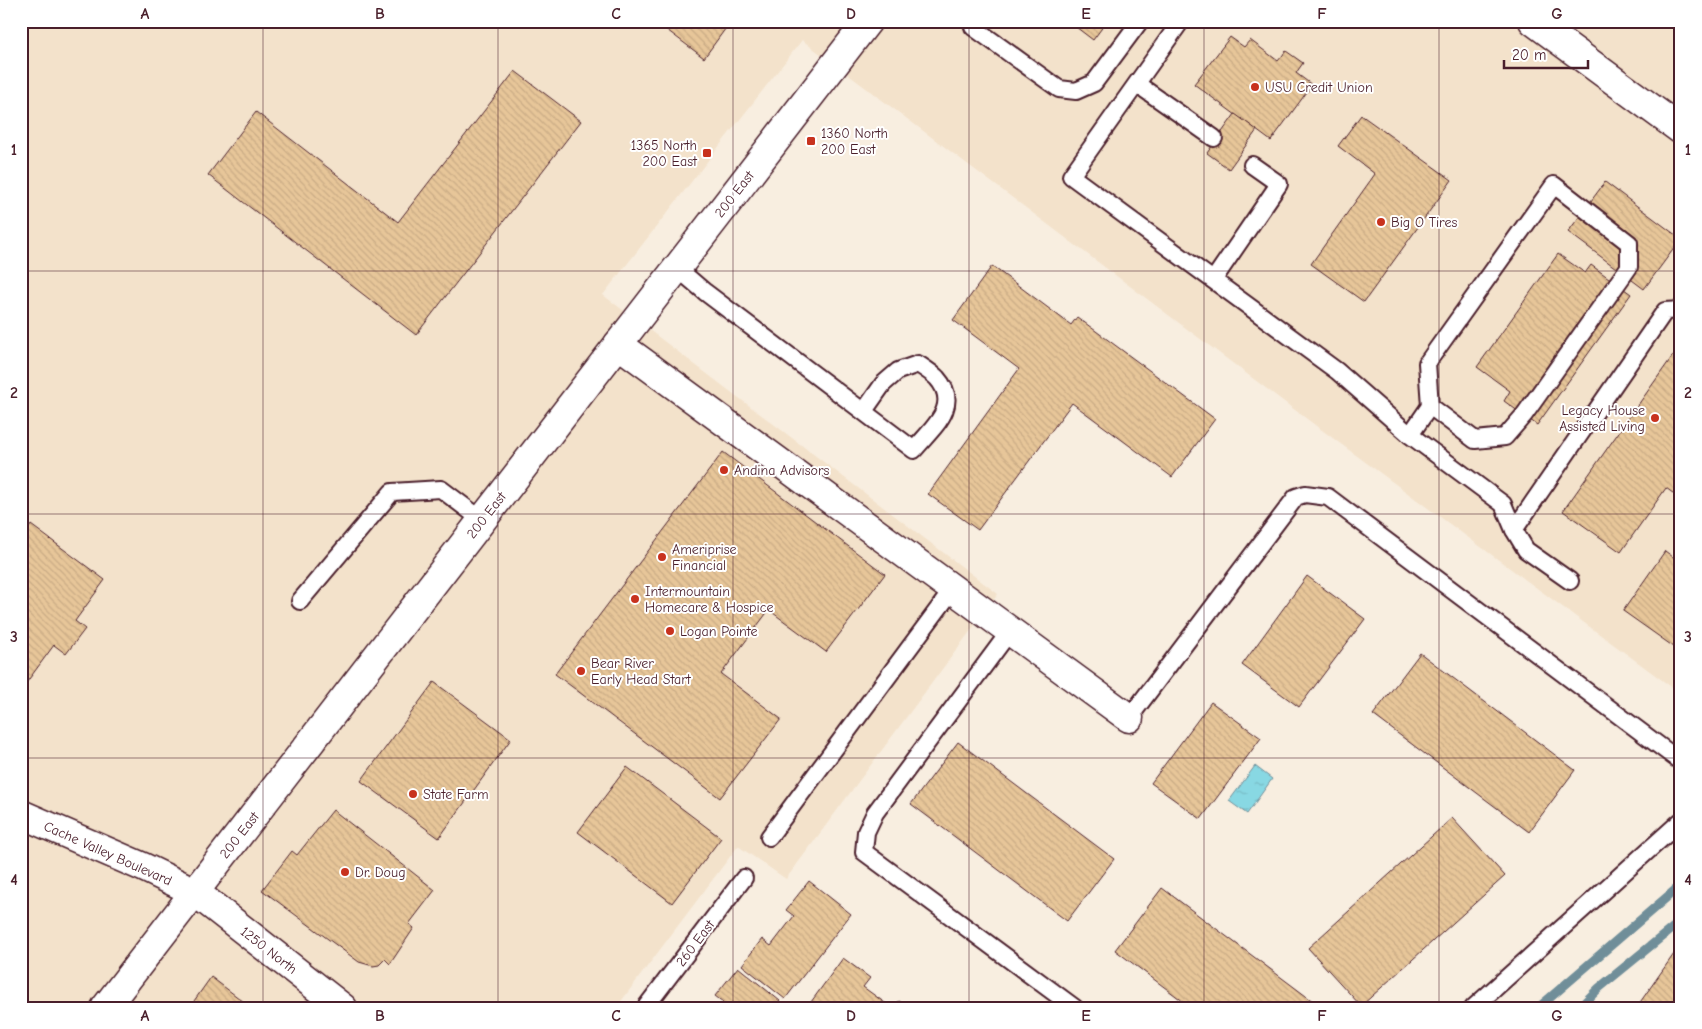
<svg xmlns="http://www.w3.org/2000/svg" width="1702" height="1029" viewBox="0 0 1702 1029" font-family="'Comic Neue',sans-serif">
<defs>
<pattern id="water-ripples" width="26" height="14" patternUnits="userSpaceOnUse" patternTransform="scale(1.25)"><rect width="26" height="14" fill="#88d8e3"/><path d="M2 4q2-2 4 0t4 0M15 11q2-2 4 0t4 0" fill="none" stroke="#77b9c3"/></pattern>
<pattern id="building-back-hatch" width="6" height="6" patternUnits="userSpaceOnUse" patternTransform="scale(1.25)"><rect width="6" height="6" fill="#e7c699"/><path d="M-1 5l2 2M0 0l6 6M5-1l2 2" fill="none" stroke="#c8aa84"/></pattern>
</defs>
<rect width="100%" height="100%" fill="#f8eee0"/>
<filter id="ink" filterUnits="userSpaceOnUse"><feTurbulence type="fractalNoise" baseFrequency=".02" numOctaves="2"/><feDisplacementMap in="SourceGraphic" scale="10" xChannelSelector="R" yChannelSelector="G"/><feConvolveMatrix kernelMatrix="1 2 1 2 8 2 1 2 1" color-interpolation-filters="sRGB"/></filter>
<g filter="url(#ink)">
<path fill="#f3e2cb" d="M21,21H1681V694L1315,425L802,40L603,295L998,594L786,879L738,846L616,1008H21Z"/>
<path fill="url(#water-ripples)" stroke="#6f8e99" d="M1255,766L1272,779L1247,814L1229,801Z"/>
<g fill="none" stroke-linecap="round" stroke-linejoin="round">
<g stroke="#6f8e99" stroke-width="9">
<path d="M1538,1008L1681,885"/>
<path d="M1579,1008L1599,988L1681,921"/>
</g>
</g>
<g fill="url(#building-back-hatch)" stroke="#4a1f2b">
<path d="M655,21H731L704,58Z"/>
<path d="M1068,21H1107L1093,40Z"/>
<path d="M1230,37L1244,47L1250,40L1278,61L1286,51L1303,63L1296,73L1312,85L1271,141L1194,84Z"/>
<path d="M515,71L581,121L416,335L208,175L256,112L398,222Z"/>
<path d="M1235,114L1257,130L1229,169L1207,153Z"/>
<path d="M1361,115L1452,180L1364,302L1311,264L1375,174L1338,146Z"/>
<path d="M1605,182L1681,239L1644,289L1568,232Z"/>
<path d="M1558,254L1585,273L1591,265L1631,294L1537,425L1504,401L1510,391L1477,367Z"/>
<path d="M992,266L1071,325L1077,317L1215,419L1172,477L1072,403L978,530L928,494L1019,369L953,320Z"/>
<path d="M1679,347L1681,348V499L1666,488L1621,552L1563,511Z"/>
<path d="M723,452L885,574L826,652L769,610L721,674L781,719L720,798L555,674Z"/>
<path d="M31,525L105,580L75,621L85,629L66,654L54,645L21,690V539Z"/>
<path d="M1665,551L1681,563V652L1623,611Z"/>
<path d="M1307,576L1365,619L1299,707L1242,665Z"/>
<path d="M1420,653L1575,770L1529,832L1373,715Z"/>
<path d="M434,682L511,739L439,838L361,781Z"/>
<path d="M1211,702L1261,738L1201,819L1151,783Z"/>
<path d="M958,742L1114,859L1067,921L911,804Z"/>
<path d="M627,767L721,838L672,903L578,832Z"/>
<path d="M333,810L435,890L409,924L414,928L390,964L385,959L379,965L373,966L359,962L262,890L292,851L297,855Z"/>
<path d="M1452,818L1505,876L1361,1006L1308,948Z"/>
<path d="M809,881L851,914L785,999L742,965L762,939L771,946L794,916L786,910Z"/>
<path d="M1162,888L1318,1005L1315,1008H1192L1115,950Z"/>
<path d="M1681,944V1008H1636Z"/>
<path d="M843,958L870,978L863,987L892,1008H818L811,1002Z"/>
<path d="M738,967L780,1001L775,1008H719L723,1002L715,996Z"/>
<path d="M211,977L252,1008H189Z"/>
<path d="M899,1001L909,1008H894Z"/>
</g>
<g fill="none" stroke-linecap="round" stroke-linejoin="round">
<defs>
<g id="lane">
<path d="M1181,21L1071,176L1337,371L1410,435"/>
<path d="M973,27L1059,89L1076,91L1094,83L1140,21"/>
<path d="M1137,84L1214,138"/>
<path d="M1554,185L1629,243V267L1524,415L1505,437L1475,440L1430,406L1427,363Z"/>
<path d="M677,268L705,292L914,450C932,428 962,406 937,378C932,373 924,368 918,364L898,371L883,384L864,411"/>
<path d="M1214,279L1279,184L1252,165"/>
<path d="M1430,406L1410,435L1503,504L1514,530L1526,550L1570,581"/>
<path d="M1514,530L1665,311L1681,310"/>
<path d="M300,601L392,492L441,489L482,520"/>
<path d="M1010,631L875,813L866,832L864,852L1075,1008"/>
<path d="M1129,718L1296,497L1305,494L1328,497L1681,762"/>
<path d="M769,837L953,589"/>
<path d="M645,1008L744,878"/>
<path d="M1473,1008L1681,821"/>
</g>
<g id="street">
<path d="M618,344L1129,718"/>
<path d="M195,892L343,1008"/>
</g>
<g id="secondary">
<path d="M1533,21L1681,130"/>
<path d="M21,814L143,867L195,892"/>
<path d="M105,1008L868,21"/>
</g>
</defs>
<use href="#lane" stroke="#4a1f2b" stroke-width="20"/>
<use href="#street" stroke="#4a1f2b" stroke-width="31"/>
<use href="#secondary" stroke="#4a1f2b" stroke-width="31"/>
<use href="#lane" stroke="#fff" stroke-width="16"/>
<use href="#street" stroke="#fff" stroke-width="28"/>
<use href="#secondary" stroke="#fff" stroke-width="28"/>
</g>
</g>
<path fill="none" stroke="#4a1f2b" stroke-width="1" stroke-opacity="0.55" d="M263,21V1008M498,21V1008M733,21V1008M969,21V1008M1204,21V1008M1439,21V1008M21,271H1681M21,514H1681M21,758H1681"/>
<g fill="#c8321e" stroke="#fff" stroke-width="2">
<circle cx="1255" cy="87" r="5"/>
<rect x="806" y="136" width="10" height="10" rx="2.5"/>
<rect x="702" y="148" width="10" height="10" rx="2.5"/>
<circle cx="1381" cy="222" r="5"/>
<circle cx="1655" cy="418" r="5"/>
<circle cx="724" cy="470" r="5"/>
<circle cx="662" cy="557" r="5"/>
<circle cx="635" cy="599" r="5"/>
<circle cx="670" cy="631" r="5"/>
<circle cx="581" cy="671" r="5"/>
<circle cx="413" cy="794" r="5"/>
<circle cx="345" cy="872" r="5"/>
</g>
<g text-anchor="middle" stroke-width="4" stroke-linejoin="round" paint-order="stroke">
<g font-size="14" fill="#4a1f2b" stroke="#fff" text-anchor="start">
<text x="1265" y="92">USU Credit Union</text>
<text x="821" y="138">1360 North<tspan x="821" dy="16">200 East</tspan></text>
<text x="697" y="150" text-anchor="end">1365 North<tspan x="697" dy="16">200 East</tspan></text>
<text x="1391" y="227">Big O Tires</text>
<text x="1645" y="415" text-anchor="end">Legacy House<tspan x="1645" dy="16">Assisted Living</tspan></text>
<text x="734" y="475">Andina Advisors</text>
<text x="672" y="554">Ameriprise<tspan x="672" dy="16">Financial</tspan></text>
<text x="645" y="596">Intermountain<tspan x="645" dy="16">Homecare &amp; Hospice</tspan></text>
<text x="680" y="636">Logan Pointe</text>
<text x="591" y="668">Bear River<tspan x="591" dy="16">Early Head Start</tspan></text>
<text x="423" y="799">State Farm</text>
<text x="355" y="877">Dr. Doug</text>
</g>
<g font-size="14" fill="#4a1f2b" stroke="#fff">
<text transform="translate(734 194) rotate(-52)" y="5">200 East</text>
<text transform="translate(486 515) rotate(-52)" y="5">200 East</text>
<text transform="translate(239 835) rotate(-52)" y="5">200 East</text>
<text transform="translate(108 853) rotate(24)" y="5">Cache Valley Boulevard</text>
<text transform="translate(695 943) rotate(-53)" y="5">260 East</text>
<text transform="translate(269 950) rotate(38)" y="5">1250 North</text>
</g>
</g>
<rect width="1702" height="1029" fill="none" stroke="#fff" stroke-width="55"/>
<path d="M1504 60v8h84v-8" fill="none" stroke="#4a1f2b" stroke-width="2.5"/>
<text x="1512" y="60" font-size="15" fill="#4a1f2b" stroke="#ffffff" stroke-width="4" paint-order="stroke">20 m</text>
<rect x="28" y="28" width="1646" height="974" fill="none" stroke="#4a1f2b" stroke-width="2"/>
<g font-size="16" text-anchor="middle" font-weight="bold" fill="#4a1f2b">
<text x="145" y="19">A</text>
<text x="380" y="19">B</text>
<text x="616" y="19">C</text>
<text x="851" y="19">D</text>
<text x="1086" y="19">E</text>
<text x="1322" y="19">F</text>
<text x="1557" y="19">G</text>
<text x="14" y="155">1</text>
<text x="1688" y="155">1</text>
<text x="14" y="398">2</text>
<text x="1688" y="398">2</text>
<text x="14" y="642">3</text>
<text x="1688" y="642">3</text>
<text x="14" y="885">4</text>
<text x="1688" y="885">4</text>
<text x="145" y="1021">A</text>
<text x="380" y="1021">B</text>
<text x="616" y="1021">C</text>
<text x="851" y="1021">D</text>
<text x="1086" y="1021">E</text>
<text x="1322" y="1021">F</text>
<text x="1557" y="1021">G</text>
</g>
</svg>
